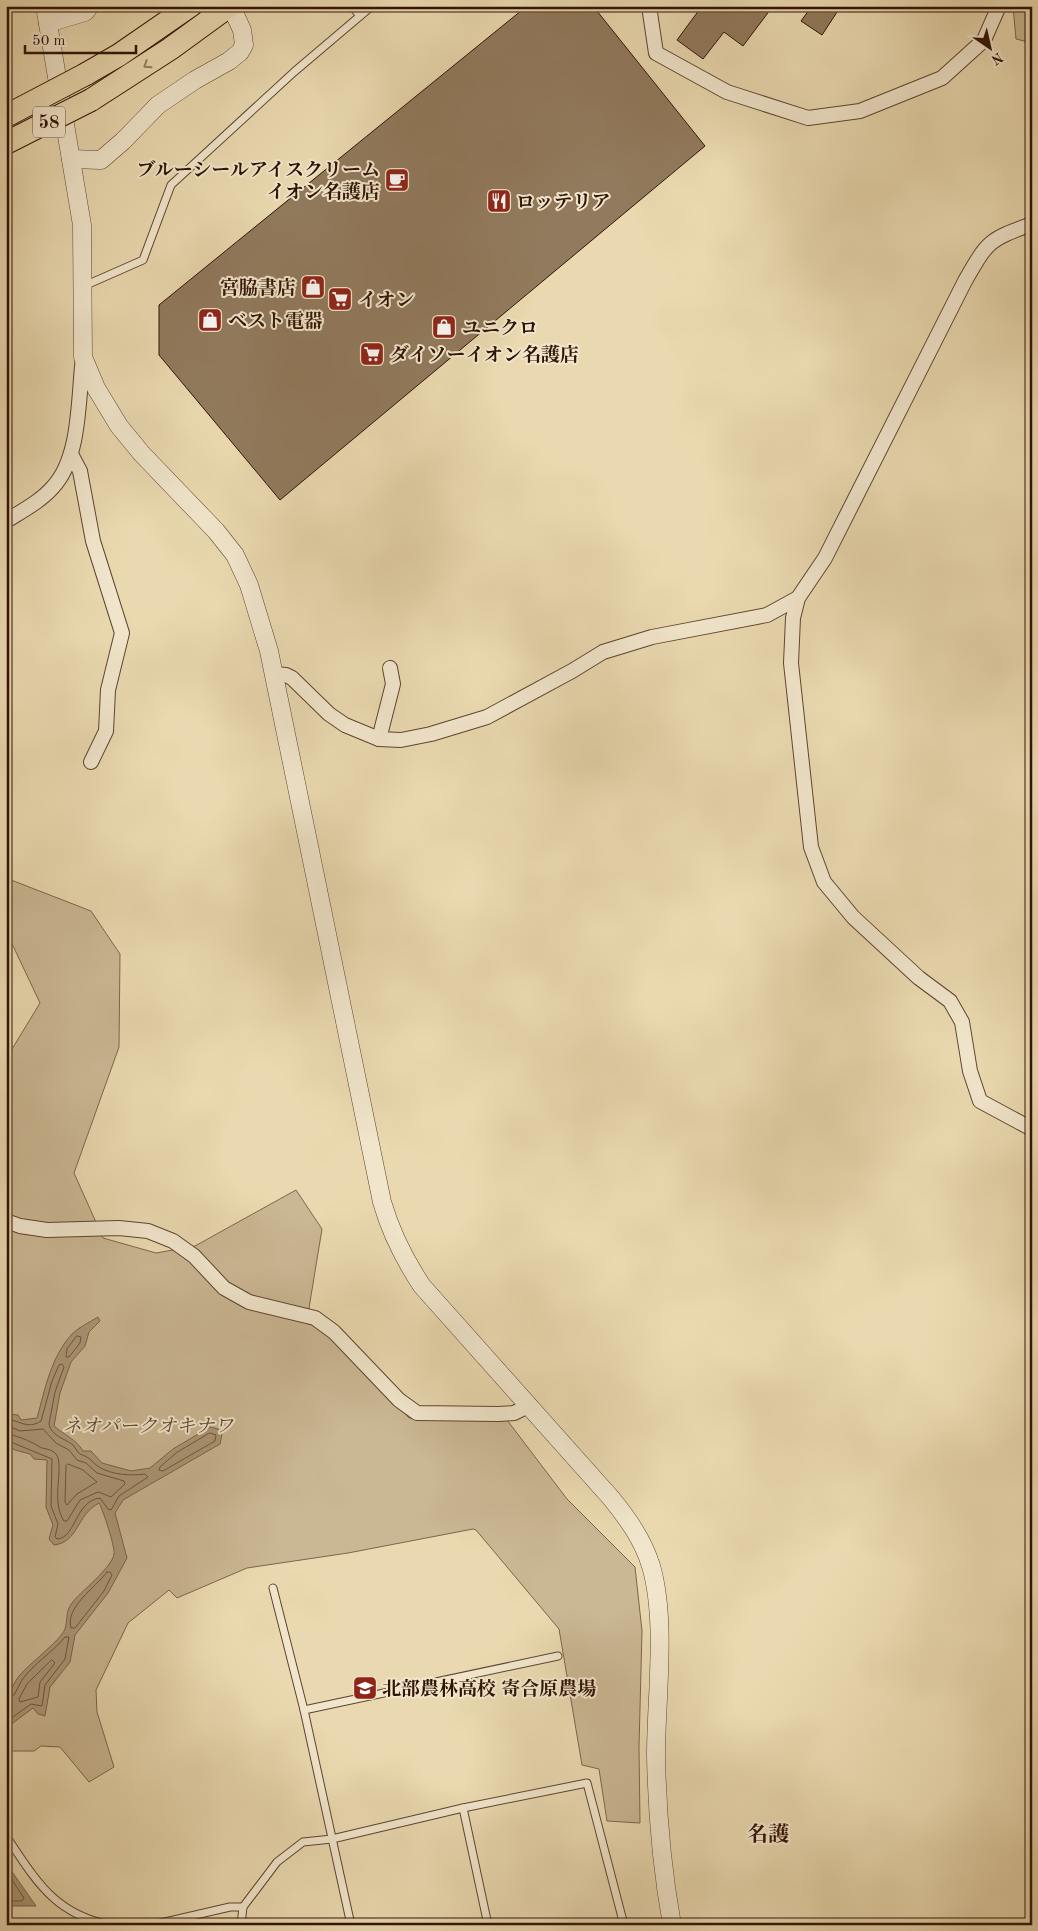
<svg xmlns="http://www.w3.org/2000/svg" width="1038" height="1931" viewBox="0 0 1038 1931" font-family="'Old Standard TT','Noto Serif JP',serif">
<rect width="100%" height="100%" fill="#ead9b0"/>
<filter id="stains"><feTurbulence type="fractalNoise" baseFrequency=".004" numOctaves="4"/><feColorMatrix values="0 0 0 0 .2 0 0 0 0 .09 0 0 0 0 .02 0 0 0 .5 -.17"/></filter>
<radialGradient id="worn" r=".72"><stop offset=".6" stop-color="#630" stop-opacity="0"/><stop offset="1" stop-color="#630" stop-opacity=".3"/></radialGradient>
<g fill="#cab793" stroke="#7d654c">
<path d="M1013,6H1032V43L1016,39Z"/>
<path d="M6,878L91,911L120,954L119,1047L74,1173L103,1238L156,1253L195,1246L296,1190L322,1229L309,1308L409,1418L507,1420L567,1499L635,1567L642,1631L639,1747L640,1823L607,1821L599,1769L582,1765L559,1629L476,1530L473,1529L348,1553L247,1568L177,1598L169,1590L128,1623L96,1690L97,1712L114,1767L89,1782L60,1747L41,1746L34,1751H6V1059L40,1003L6,931Z"/>
</g>
<g fill="#ab9676" stroke="#7a6248">
<path d="M98,1317L100,1321L89,1332L85,1346L71,1362L60,1393L54,1426C64,1435 76,1439 83,1451H91L102,1463L131,1471L150,1468L173,1449L210,1427L218,1429L222,1434L220,1444L123,1500L115,1513L127,1558L108,1593L75,1635L70,1662L50,1687L45,1716L38,1714L33,1708L6,1728V1694C13,1689 14,1682 19,1676C30,1663 60,1641 65,1629C68,1620 65,1612 72,1603C80,1592 112,1568 114,1554C115,1546 103,1510 99,1503C76,1515 79,1542 54,1545L49,1539L53,1525L46,1507L47,1460L34,1459L30,1454L15,1450L6,1444V1414L18,1415L21,1420L37,1418C45,1389 51,1357 72,1334C79,1327 90,1322 98,1317Z"/>
<path d="M6,1862L8,1866L36,1906H6Z"/>
</g>
<g fill="none" stroke-linecap="round" stroke-linejoin="round">
<g stroke="#6e543d" stroke-width="1">
<path d="M77,1336L81,1337L80,1343L69,1357H66L67,1349Z"/>
<path d="M6,1419C19,1420 27,1430 41,1421L52,1381L59,1365L62,1364L64,1367L55,1392L49,1424C51,1436 64,1438 73,1445C75,1447 77,1452 80,1454C93,1459 89,1460 99,1467C112,1475 131,1476 145,1474L148,1477L119,1496L111,1510L108,1509L100,1498C75,1501 76,1538 57,1539L55,1537L58,1524L51,1506L52,1459L6,1440"/>
<path d="M6,1425L20,1431L43,1429L56,1443L69,1450L77,1460L86,1463L97,1473L124,1481L125,1484L111,1497L98,1492L80,1500L67,1521H64C50,1500 65,1466 56,1454C51,1448 44,1450 38,1446C33,1442 13,1434 6,1434"/>
<path d="M210,1433L216,1435L215,1441L163,1471L159,1470L160,1467L176,1453Z"/>
<path d="M68,1464L83,1470L97,1482L77,1494L67,1505L65,1502L66,1466Z"/>
<path d="M107,1572H110L112,1575L104,1591L75,1628H71C65,1607 95,1588 107,1572Z"/>
<path d="M52,1660L55,1663L40,1682L38,1697L20,1702L19,1699L27,1684Z"/>
<path d="M6,1698L14,1695C17,1690 19,1685 22,1680C34,1663 52,1653 65,1637H69L65,1659L45,1685L42,1706L31,1704L6,1722"/>
<path d="M6,1871L24,1898L22,1901H6"/>
</g>
<g stroke="#7a6248" stroke-width="4.5">
<path d="M6,249L9,287L6,334"/>
<path d="M6,397L10,432L6,447"/>
</g>
</g>
<g fill="#917a5d" stroke="#301304">
<path d="M527,6H593L705,146L280,500L159,355V305Z"/>
<path d="M702,6H773L743,46L724,32L703,59L677,40Z"/>
<path d="M812,6H841L822,35L801,21Z"/>
</g>
<g fill="none" stroke-linecap="round" stroke-linejoin="round">
<defs>
<g id="service">
<path d="M360,16L372,6"/>
<path d="M84,286L143,260L171,185L294,72L360,16L352,6"/>
<path d="M273,1588L304,1710L351,1925"/>
<path d="M304,1710L558,1656"/>
<path d="M463,1808L488,1925"/>
<path d="M6,1831L8,1839C37,1882 55,1914 110,1925"/>
<path d="M152,1925L230,1907H243"/>
<path d="M241,1925L243,1907L277,1862L303,1842L332,1839L463,1808L587,1783L624,1925"/>
</g>
<g id="minor">
<path d="M649,6L656,53L727,92L808,118L860,111L942,78L984,40L999,6"/>
<path d="M1032,224C988,240 988,241 965,281L825,558L798,598L793,618L791,663L811,847L824,882L853,917L919,978L950,1001L962,1022L970,1071L980,1101L1032,1129"/>
<path d="M72,456L80,471L93,541L122,633L108,690L106,731L91,762"/>
<path d="M6,521C22,511 41,501 53,487C81,457 78,397 83,357"/>
<path d="M273,674L286,675L292,678L329,714L345,725L379,739L401,740L431,734L487,717L572,671L603,652L652,637L767,615L798,598"/>
<path d="M379,739L393,684L390,668"/>
<path d="M6,1221L20,1226L47,1230L119,1228L148,1231L173,1241L194,1256L224,1288L249,1302L315,1318L334,1332L399,1400L417,1413L499,1414L514,1413L530,1405"/>
</g>
<g id="tertiary">
<path d="M45,6L82,225L83,357L96,388L119,426L142,454L216,531L235,555L249,585L269,651L382,1202C391,1233 404,1259 422,1286L611,1498C628,1519 643,1540 651,1566C667,1621 656,1698 656,1755C657,1812 662,1869 672,1925"/>
<path d="M48,23L85,12L90,6"/>
<path d="M71,159L101,160L123,141L158,105L195,80L229,61L240,52L244,45L242,30L231,6"/>
</g>
<g id="trunk">
<path d="M86,74L119,55L190,6"/>
<path d="M91,100L170,49L229,6"/>
</g>
</defs>
<use href="#service" stroke="#5e442f" stroke-width="9"/>
<use href="#minor" stroke="#5e442f" stroke-width="16"/>
<use href="#tertiary" stroke="#5e442f" stroke-width="19"/>
<use href="#trunk" stroke="#301304" stroke-width="24"/>
<use href="#service" stroke="#f1e6cc" stroke-width="7"/>
<use href="#minor" stroke="#f1e6cc" stroke-width="14"/>
<use href="#tertiary" stroke="#f1e6cc" stroke-width="18"/>
<use href="#trunk" stroke="#ead9b0" stroke-width="22"/>
<defs>
<g id="trunk-bridge">
<path d="M6,116L86,74"/>
<path d="M6,143L91,100"/>
</g>
</defs>
<use href="#trunk-bridge" stroke="#301304" stroke-width="24" stroke-linecap="butt"/>
<use href="#trunk-bridge" stroke="#ead9b0" stroke-width="22"/>
</g>
<defs><path id="oneway-chevron" d="M-2-3.5L2.5 0L-2 3.5" fill="none" stroke-width="1.6" stroke-linecap="round" stroke-linejoin="round" transform="scale(1.25)"/></defs>
<use stroke="#968063" href="#oneway-chevron" transform="translate(147 65) rotate(147)"/>
<defs>
<symbol id="cafe-square" viewBox="-11 -11 22 22"><rect x="-9" y="-9" width="18" height="18" rx="4" fill="#8f2418" stroke="#f1e6cc"/><path d="M-5.5-4.5H6V0H3Q3 3.5 0 3.5H-2.5Q-5.5 3.5-5.5 0ZM3-3.2v2h1.7v-2ZM-6 4.5H4V6H-6Z" fill="#fff"/></symbol>
<symbol id="restaurant-square" viewBox="-11 -11 22 22"><rect x="-9" y="-9" width="18" height="18" rx="4" fill="#8f2418" stroke="#f1e6cc"/><path d="M-5-6h1v4h1v-4h1v4h1v-4h1v5L-1.5 .5V6h-2V.5L-5-1ZM5-6V6H3V1.5H1.5Q1.5-4 5-6Z" fill="#fff"/></symbol>
<symbol id="shop-square" viewBox="-11 -11 22 22"><rect x="-9" y="-9" width="18" height="18" rx="4" fill="#8f2418" stroke="#f1e6cc"/><path d="M-5-2.5h2.3a2.7 3.5 0 0 1 5.4 0H5L5.5 6h-11ZM-1.5-2.5h3a1.5 2.3 0 0 0-3 0Z" fill="#fff"/></symbol>
<symbol id="supermarket-square" viewBox="-11 -11 22 22"><rect x="-9" y="-9" width="18" height="18" rx="4" fill="#8f2418" stroke="#f1e6cc"/><path d="M-6-5.5h2.5l.6 2H6L4.5 2H-2.5L-4.4-4H-6ZM-1.5 3.2a1.3 1.3 0 1 0 .1 0ZM3 3.2a1.3 1.3 0 1 0 .1 0Z" fill="#fff"/></symbol>
<symbol id="school-square" viewBox="-11 -11 22 22"><rect x="-9" y="-9" width="18" height="18" rx="4" fill="#8f2418" stroke="#f1e6cc"/><path d="M0-5L7-2L0 1L-7-2ZM-4 1L0 2.5L4 1V4Q0 6-4 4Z" fill="#fff"/></symbol>
</defs>
<g fill-rule="evenodd">
<use href="#cafe-square" x="383" y="166" width="28" height="28"/>
<use href="#restaurant-square" x="485" y="187" width="28" height="28"/>
<use href="#shop-square" x="299" y="273" width="28" height="28"/>
<use href="#supermarket-square" x="326" y="285" width="28" height="28"/>
<use href="#shop-square" x="196" y="306" width="28" height="28"/>
<use href="#shop-square" x="430" y="313" width="28" height="28"/>
<use href="#supermarket-square" x="358" y="340" width="28" height="28"/>
<use href="#school-square" x="351" y="1674" width="28" height="28"/>
</g>
<g text-anchor="middle" stroke-width="4" stroke-linejoin="round" paint-order="stroke">
<rect fill="#f1e6cc" stroke="#6a5240" stroke-width="1" x="33" y="106.5" width="32" height="31" rx="4"/>
<g font-size="18" font-weight="bold" fill="#301304">
<text x="49" y="128">58</text>
</g>
<g font-size="19" font-weight="bold" fill="#301304" stroke="#f1e6cc" text-anchor="start">
<text x="380" y="176" text-anchor="end">ブルーシールアイスクリーム<tspan x="380" dy="22">イオン名護店</tspan></text>
<text x="516" y="208">ロッテリア</text>
<text x="296" y="294" text-anchor="end">宮脇書店</text>
<text x="358" y="306">イオン</text>
<text x="228" y="327">ベスト電器</text>
<text x="462" y="334">ユニクロ</text>
<text x="390" y="361">ダイソーイオン名護店</text>
<text x="382" y="1695">北部農林高校 寄合原農場</text>
</g>
<g font-size="19" font-style="italic" fill="#5e442f" stroke="#f1e6cc">
<text x="148" y="1432">ネオパークオキナワ</text>
</g>
<g font-size="21" font-weight="bold" fill="#301304" stroke="#f1e6cc">
<text x="768" y="1841">名護</text>
</g>
</g>
<rect width="1038" height="1931" fill="none" stroke="#ead9b0" stroke-width="25"/>
<rect x="8" y="8" width="1023" height="1916" fill="none" stroke="#301304" stroke-width="2.5"/>
<rect x="12" y="12" width="1013" height="1906" fill="none" stroke="#301304"/>
<g transform="translate(990 48) rotate(146)" stroke="#f1e6cc" stroke-width="4" paint-order="stroke">
<path d="M0-4L9 19L0 12L-9 19Z" fill="#301304"/>
<text y="-8" font-size="14" font-weight="bold" text-anchor="middle" fill="#301304">N</text>
</g>
<path d="M25 45v8h111v-8" fill="none" stroke="#301304" stroke-width="2.5"/>
<text x="32" y="45" font-size="15" fill="#301304" stroke="#f1e6cc" stroke-width="4" paint-order="stroke">50 m</text>
<rect width="100%" height="100%" filter="url(#stains)"/>
<rect width="100%" height="100%" fill="url(#worn)"/>
</svg>
